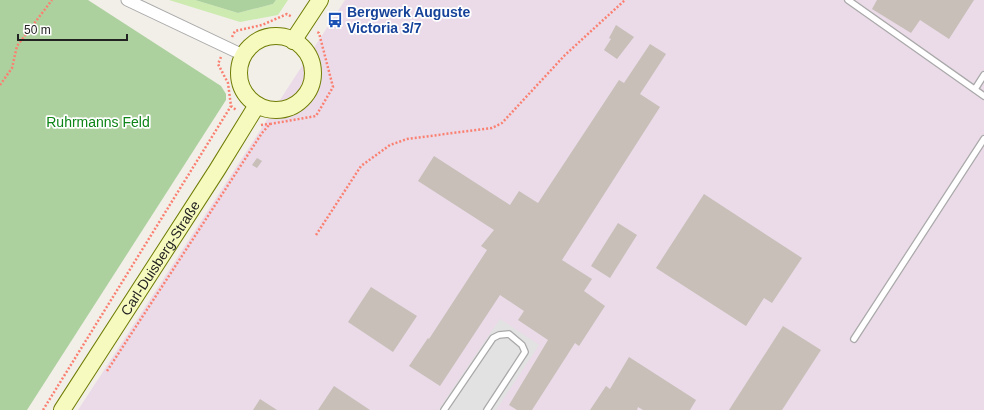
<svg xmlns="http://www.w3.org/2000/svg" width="984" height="410" viewBox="0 0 984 410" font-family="Arial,sans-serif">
<rect width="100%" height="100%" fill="#f2efe9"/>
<path fill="#ebdbe8" d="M345,0H984V410H78Z"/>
<path fill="#cdebb0" d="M169,0H195L238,13L273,4L276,0H288L278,15L240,22Z"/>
<g fill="#add19e">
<path d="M0,0H88L221,86L226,94V100L27,410H0Z"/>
<path d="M195,0H276L273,4L238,13Z"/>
</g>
<path fill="#e2e2e2" d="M500,319L539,345L496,410H441L439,409Z"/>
<g fill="#c7bfb8">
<path d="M877,0H974L949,39L920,20L911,33L872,9Z"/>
<path d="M616,25L634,37L617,59L604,50L611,39L609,38Z"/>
<path d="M650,44L666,54L640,94L660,107L562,260L592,279L584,291L605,306L579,346L575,343L532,410H517L509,405L548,340L518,320L524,311L500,295L440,386L409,366L428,338L429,339L487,250L481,246L494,230L418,181L434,156L510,205L519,191L538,203L619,80L624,83Z"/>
<path d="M257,158L262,161L257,168L252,165Z"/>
<path d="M704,194L802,258L772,303L764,298L746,326L656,268Z"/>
<path d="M618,223L637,235L610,278L591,266Z"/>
<path d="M371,287L417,316L393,352L348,322Z"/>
<path d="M783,326L821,350L782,410H729Z"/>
<path d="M629,357L696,400L690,410H643L638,407L637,410H590L606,386L610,389Z"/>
<path d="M334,386L370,410H318Z"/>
<path d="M260,399L277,410H253Z"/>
</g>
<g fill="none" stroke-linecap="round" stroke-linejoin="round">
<defs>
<g id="lane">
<path d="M848,0L984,96"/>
<path d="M975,89L984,75"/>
<path d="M854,339L984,139"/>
<path d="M444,410L493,338L499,335L509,334L522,345L525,352L487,410"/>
</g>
<path id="street" d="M127,0L243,55"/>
<g id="secondary">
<circle cx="276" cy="73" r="37"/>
<path d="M293,41L320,0"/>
<path id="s1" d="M62,410L217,170L257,105"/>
</g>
</defs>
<use href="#lane" stroke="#a9a9a9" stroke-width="8"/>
<use href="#street" stroke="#a9a9a9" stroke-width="13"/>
<use href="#secondary" stroke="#707d05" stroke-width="18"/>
<g stroke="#fa8072" stroke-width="2.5" stroke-dasharray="2 2" stroke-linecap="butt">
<path d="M232,37L235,31L262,25L287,14L292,17"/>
<path d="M221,57L218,64L228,83L231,106L236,110"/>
<path d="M0,85L12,68L17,46L52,0"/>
<path d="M261,125L270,124"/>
<path d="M316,235L361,166L390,145L407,139L476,130L492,128L502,123L565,55L625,0"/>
<path d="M107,371L262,133L270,124L316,116L333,87L319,33L317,32"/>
<path d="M43,410L231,106"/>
</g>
<use href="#lane" stroke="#fff" stroke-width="5.5"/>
<use href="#street" stroke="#fff" stroke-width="11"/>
<use href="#secondary" stroke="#f7fabf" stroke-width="16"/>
</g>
<defs>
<symbol id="bus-bare" viewBox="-9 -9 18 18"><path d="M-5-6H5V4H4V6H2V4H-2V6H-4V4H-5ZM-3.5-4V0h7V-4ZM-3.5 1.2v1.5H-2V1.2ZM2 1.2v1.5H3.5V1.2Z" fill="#1a4fb4" stroke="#fff" stroke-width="2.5" paint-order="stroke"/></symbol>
</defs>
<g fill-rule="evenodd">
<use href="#bus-bare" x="324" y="9" width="22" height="22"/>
</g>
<g text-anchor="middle" stroke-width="3.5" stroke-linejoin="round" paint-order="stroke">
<g font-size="14" font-weight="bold" fill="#164399" stroke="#fff" text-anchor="start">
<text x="347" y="17">Bergwerk Auguste<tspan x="347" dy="16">Victoria 3/7</tspan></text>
</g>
<g font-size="14" fill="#0c8416" stroke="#fff">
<text x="98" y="127">Ruhrmanns Feld</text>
</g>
<g font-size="14" fill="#222" stroke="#fff">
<text dy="5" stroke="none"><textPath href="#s1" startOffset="181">Carl-Duisberg-Straße</textPath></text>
</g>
</g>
<path d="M18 34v6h109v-6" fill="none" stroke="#222222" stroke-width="2"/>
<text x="24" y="34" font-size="12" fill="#222222" stroke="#ffffff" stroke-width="3" paint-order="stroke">50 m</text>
</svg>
